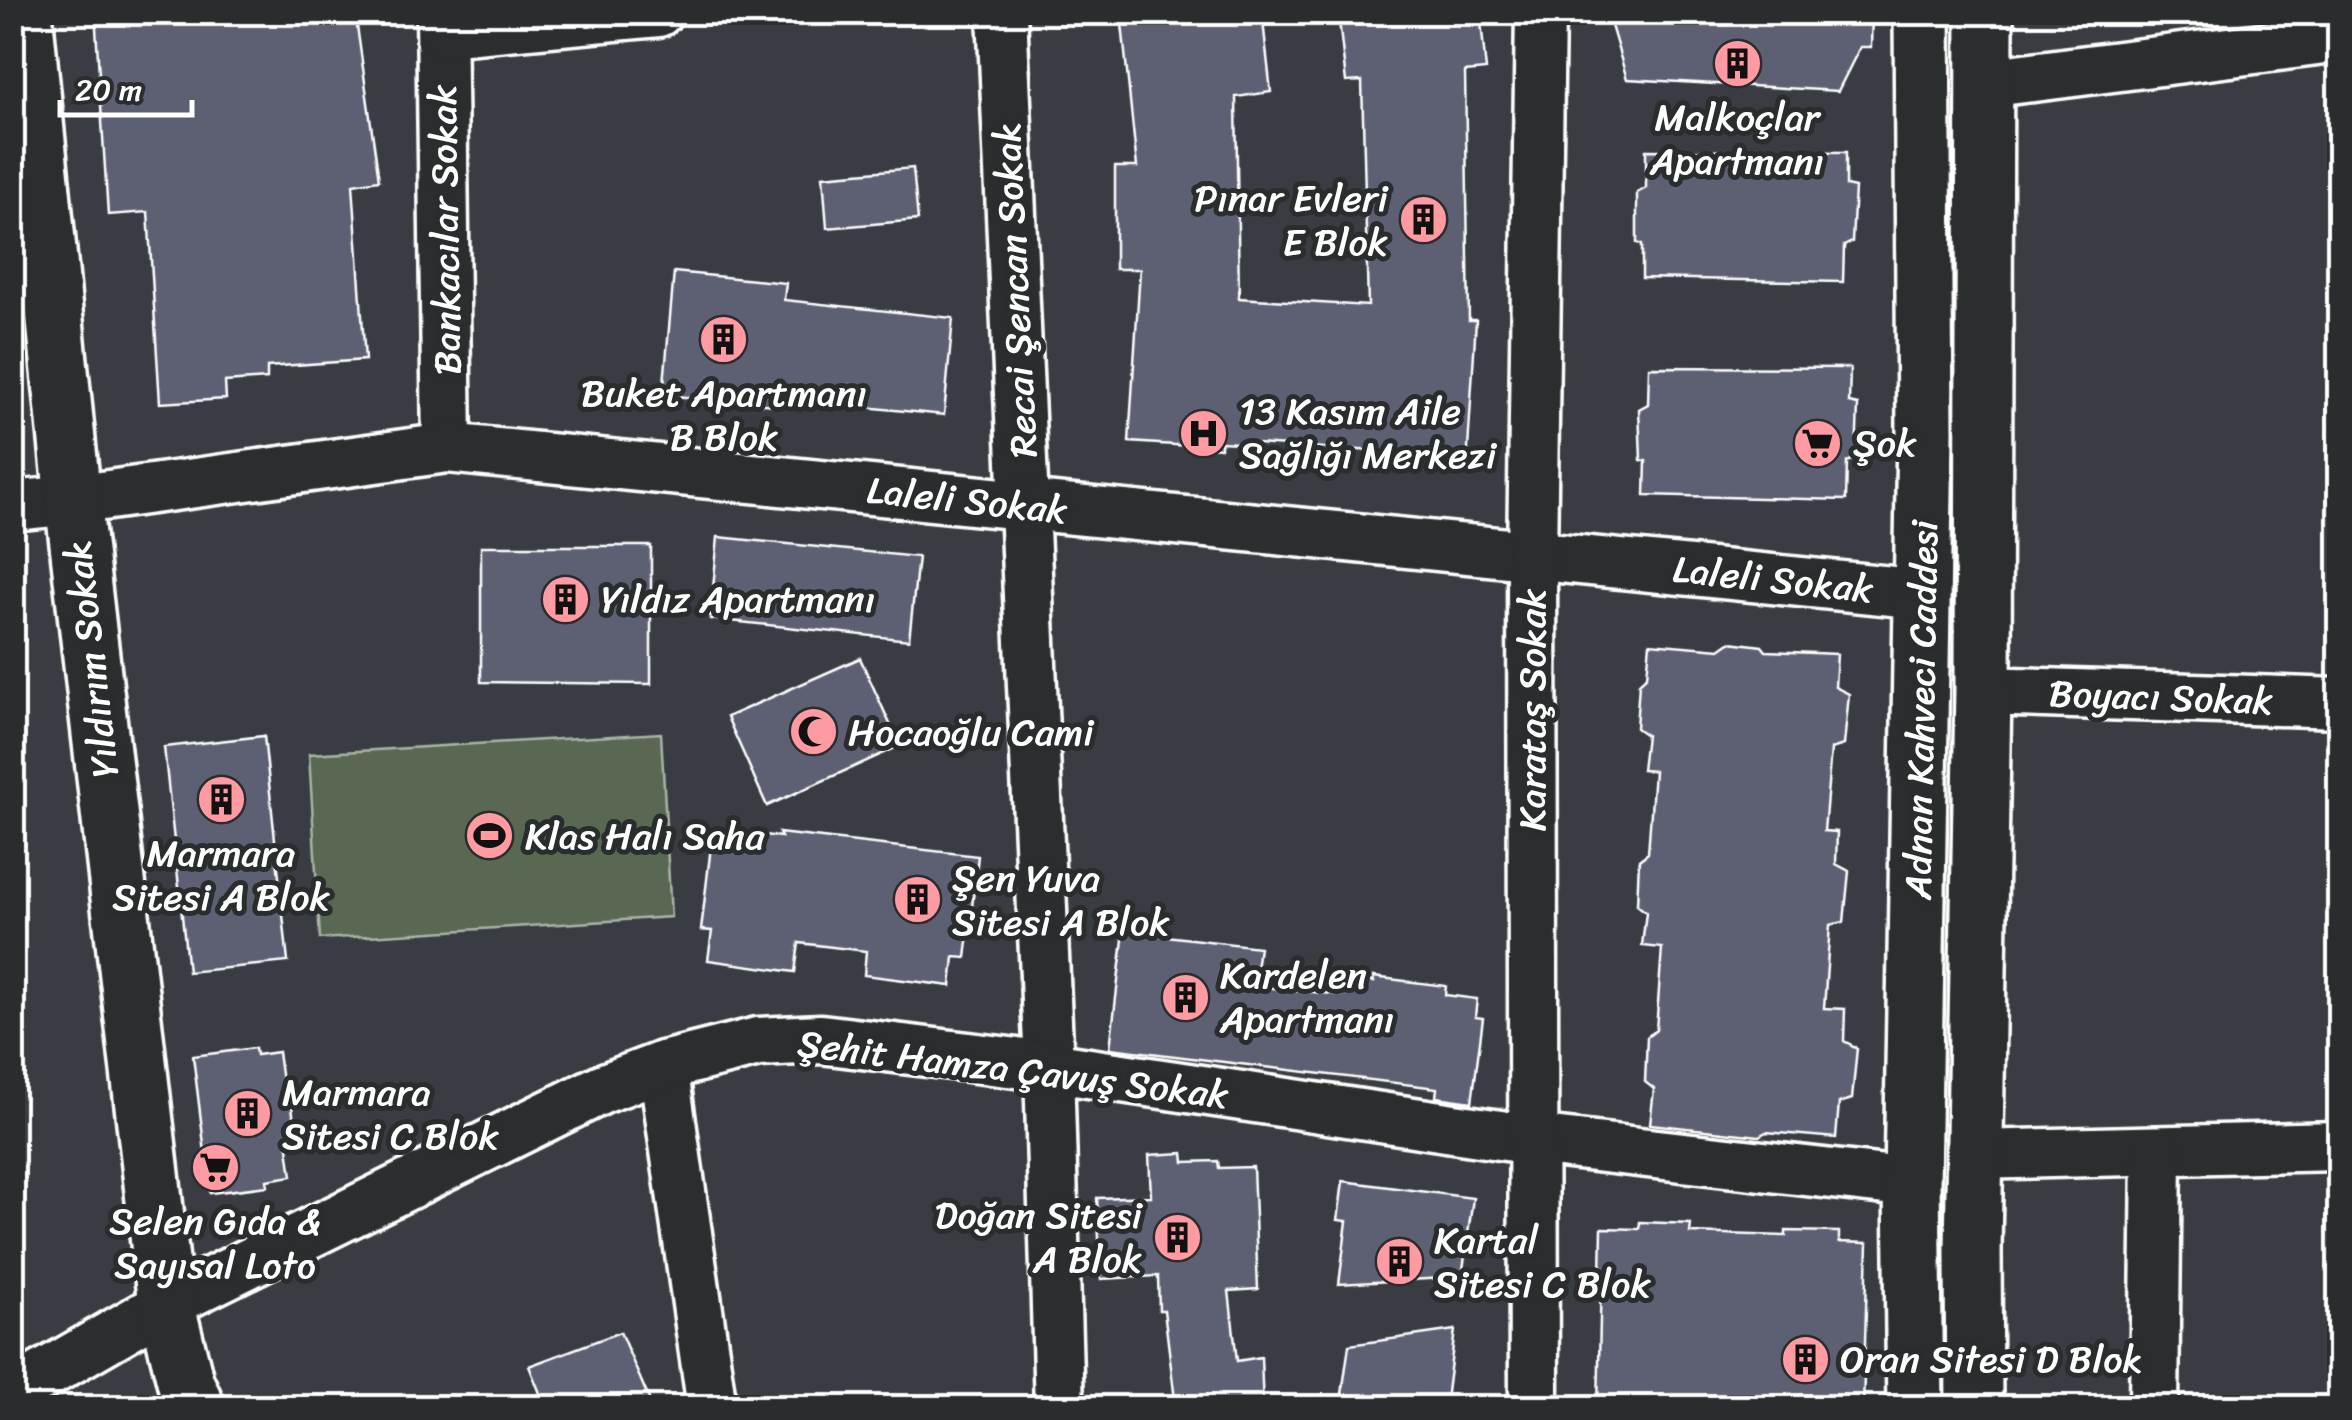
<svg xmlns="http://www.w3.org/2000/svg" width="2352" height="1420" viewBox="0 0 2352 1420" font-family="Sriracha,sans-serif">
<rect width="100%" height="100%" fill="#393c42"/>
<filter id="ink" filterUnits="userSpaceOnUse"><feTurbulence type="fractalNoise" baseFrequency=".01" numOctaves="2"/><feDisplacementMap in="SourceGraphic" scale="20" xChannelSelector="R" yChannelSelector="G"/><feConvolveMatrix kernelMatrix="1 2 1 2 8 2 1 2 1" color-interpolation-filters="sRGB"/></filter>
<g filter="url(#ink)">
<path fill="#586852" stroke="#acb4a8" stroke-width="2.5" d="M661,733L671,917L320,939L309,754Z"/>
<g fill="#5d6072" stroke="#fff" stroke-width="2.5">
<path d="M95,12H355L379,180L353,184L365,360L267,367V379L225,382L226,399L160,403L148,212L108,215Z"/>
<path d="M1136,12H1262L1271,92L1236,97L1239,298L1368,306L1362,81L1346,82L1338,12H1480L1486,70L1465,72L1469,320H1476L1467,465L1376,459V451L1221,442V448L1129,442L1140,269H1115V167H1137L1122,24L1138,22Z"/>
<path d="M1607,12H1872L1871,47H1860L1838,91L1627,79Z"/>
<path d="M1646,150L1846,152V186L1855,188L1852,242L1844,246L1843,282L1642,278V245L1637,243V193L1646,188Z"/>
<path d="M913,168L918,220L827,228L823,176Z"/>
<path d="M674,272L786,283L784,300L953,318L944,415L774,398V405L663,395Z"/>
<path d="M1649,367L1850,368L1849,403L1858,405L1856,458L1847,462L1846,500L1645,495L1646,461L1641,460L1639,409L1648,404Z"/>
<path d="M718,537L918,557L909,640L710,619Z"/>
<path d="M481,546H651V684L481,682Z"/>
<path d="M1730,642L1762,646L1766,651L1837,654L1835,687L1849,694L1844,745L1831,749L1824,831L1837,832L1836,864L1849,871L1844,922L1830,925L1824,1008L1845,1009L1844,1041L1857,1048L1852,1099L1839,1103L1836,1138L1766,1132L1759,1136L1650,1124L1654,1089L1645,1082L1647,1037L1656,1030L1662,948L1642,946L1646,912L1637,905L1639,860L1648,853L1654,771L1642,770L1646,735L1636,728L1639,683L1647,676L1650,643L1720,649Z"/>
<path d="M860,658L900,746L767,806L727,717Z"/>
<path d="M264,736L288,962L188,972L164,747Z"/>
<path d="M713,829L781,837L779,833L978,856L966,958L954,957L951,986L864,975L866,951L799,943L795,972L708,960L712,931L701,930Z"/>
<path d="M1124,931L1259,947L1254,986L1341,995L1343,978L1374,982L1373,977L1446,986L1445,995L1477,999L1475,1017L1483,1018L1472,1102L1436,1097L1437,1088L1110,1048Z"/>
<path d="M255,1048L256,1055L278,1052L283,1089L290,1088L296,1140L287,1141L292,1176L267,1180L268,1186L210,1193L193,1056Z"/>
<path d="M1183,1153L1184,1162L1218,1161L1219,1168L1253,1167L1258,1289L1229,1291L1237,1361L1261,1357L1263,1408H1176L1164,1310H1159L1158,1276L1101,1279L1097,1198L1151,1196L1149,1155Z"/>
<path d="M1343,1181L1473,1198L1462,1277L1339,1284L1347,1221L1338,1220Z"/>
<path d="M1640,1222L1691,1224L1690,1233L1786,1236V1231L1839,1232V1242L1868,1243L1863,1408H1598L1602,1228L1639,1229Z"/>
<path d="M1455,1330L1445,1408H1340L1349,1345Z"/>
<path d="M620,1332L653,1408H546L529,1366Z"/>
</g>
<g fill="none" stroke-linecap="round" stroke-linejoin="round">
<defs>
<g id="minor">
<path d="M441,12L447,448"/>
<path d="M1002,12L1049,1067L1059,1408"/>
<path d="M443,32L658,12"/>
<path d="M1985,83L2340,38"/>
<path d="M12,506L73,500L447,448L1923,594"/>
<path d="M1983,691L2340,703"/>
<path d="M663,1066L712,1408"/>
<path d="M1975,1155L2340,1146"/>
<path d="M12,1393L166,1304L602,1089L663,1066L758,1042L821,1039L1049,1067L1533,1140L1912,1183"/>
<path d="M1534,1408L1532,556L1540,12"/>
<path d="M2154,1408L2157,1151"/>
</g>
<g id="major">
<path d="M24,12L73,500L166,1304L186,1384L197,1408"/>
<path d="M1915,1408L1912,1183L1925,432L1922,12"/>
<path d="M1974,1408L1973,1250L1983,691L1985,12"/>
</g>
</defs>
<use href="#minor" stroke="#fff" stroke-width="55"/>
<use href="#major" stroke="#fff" stroke-width="62"/>
<use href="#minor" stroke="#2a2d2e" stroke-width="48"/>
<use href="#major" stroke="#2a2d2e" stroke-width="55"/>
</g>
</g>
<defs>
<symbol id="building-disc" viewBox="-11 -11 22 22"><circle r="9.5" fill="#ff9aa2" stroke="#2a2d2e"/><path d="M-4-6H4V6H1V3H-1V6H-4ZM-2.5-4.3h1.7v1.8h-1.7ZM.8-4.3h1.7v1.8H.8ZM-2.5-1h1.7V.8h-1.7ZM.8-1h1.7V.8H.8Z" fill="#111"/></symbol>
<symbol id="hospital-disc" viewBox="-11 -11 22 22"><circle r="9.5" fill="#ff9aa2" stroke="#2a2d2e"/><path d="M-5-5h3v3.5h4V-5h3V5h-3V1.5h-4V5h-3Z" fill="#111"/></symbol>
<symbol id="supermarket-disc" viewBox="-11 -11 22 22"><circle r="9.5" fill="#ff9aa2" stroke="#2a2d2e"/><path d="M-6-5.5h2.5l.6 2H6L4.5 2H-2.5L-4.4-4H-6ZM-1.5 3.2a1.3 1.3 0 1 0 .1 0ZM3 3.2a1.3 1.3 0 1 0 .1 0Z" fill="#111"/></symbol>
<symbol id="mosque-disc" viewBox="-11 -11 22 22"><circle r="9.5" fill="#ff9aa2" stroke="#2a2d2e"/><path d="M3.5-4.9A6 6 0 1 0 3.5 4.9A5 5 0 1 1 3.5-4.9Z" fill="#111"/></symbol>
<symbol id="stadium-disc" viewBox="-11 -11 22 22"><circle r="9.5" fill="#ff9aa2" stroke="#2a2d2e"/><path d="M0-5a6.5 5 0 1 0 0 10a6.5 5 0 1 0 0-10ZM-3.5-1.8h7v3.6h-7Z" fill="#111"/></symbol>
</defs>
<g fill-rule="evenodd">
<use href="#building-disc" x="1710" y="36" width="55" height="55"/>
<use href="#building-disc" x="1396" y="192" width="55" height="55"/>
<use href="#building-disc" x="696" y="312" width="55" height="55"/>
<use href="#hospital-disc" x="1176" y="406" width="55" height="55"/>
<use href="#supermarket-disc" x="1790" y="416" width="55" height="55"/>
<use href="#building-disc" x="538" y="572" width="55" height="55"/>
<use href="#mosque-disc" x="786" y="704" width="55" height="55"/>
<use href="#building-disc" x="194" y="772" width="55" height="55"/>
<use href="#stadium-disc" x="462" y="808" width="55" height="55"/>
<use href="#building-disc" x="890" y="872" width="55" height="55"/>
<use href="#building-disc" x="1158" y="970" width="55" height="55"/>
<use href="#building-disc" x="220" y="1086" width="55" height="55"/>
<use href="#supermarket-disc" x="188" y="1140" width="55" height="55"/>
<use href="#building-disc" x="1150" y="1210" width="55" height="55"/>
<use href="#building-disc" x="1372" y="1234" width="55" height="55"/>
<use href="#building-disc" x="1778" y="1332" width="55" height="55"/>
</g>
<g text-anchor="middle" stroke-width="10" stroke-linejoin="round" paint-order="stroke">
<g font-size="38" fill="#fff" stroke="#2a2d2e" text-anchor="start">
<text x="1737" y="130" text-anchor="middle">Malkoçlar<tspan x="1737" dy="44">Apartmanı</tspan></text>
<text x="1388" y="211" text-anchor="end">Pınar Evleri<tspan x="1388" dy="44">E Blok</tspan></text>
<text x="724" y="406" text-anchor="middle">Buket Apartmanı<tspan x="724" dy="44">B Blok</tspan></text>
<text x="1239" y="424">13 Kasım Aile<tspan x="1239" dy="44">Sağlığı Merkezi</tspan></text>
<text x="1853" y="456">Şok</text>
<text x="601" y="612">Yıldız Apartmanı</text>
<text x="848" y="745">Hocaoğlu Cami</text>
<text x="525" y="849">Klas Halı Saha</text>
<text x="221" y="866" text-anchor="middle">Marmara<tspan x="221" dy="44">Sitesi A Blok</tspan></text>
<text x="952" y="891">Şen Yuva<tspan x="952" dy="44">Sitesi A Blok</tspan></text>
<text x="1220" y="988">Kardelen<tspan x="1220" dy="44">Apartmanı</tspan></text>
<text x="282" y="1105">Marmara<tspan x="282" dy="44">Sitesi C Blok</tspan></text>
<text x="1142" y="1228" text-anchor="end">Doğan Sitesi<tspan x="1142" dy="44">A Blok</tspan></text>
<text x="215" y="1234" text-anchor="middle">Selen Gıda &amp;<tspan x="215" dy="44">Sayısal Loto</tspan></text>
<text x="1434" y="1253">Kartal<tspan x="1434" dy="44">Sitesi C Blok</tspan></text>
<text x="1840" y="1372">Oran Sitesi D Blok</text>
</g>
<g font-size="38" fill="#fff" stroke="#2a2d2e">
<text transform="translate(445 230) rotate(-91)" y="13">Bankacılar Sokak</text>
<text transform="translate(1015 290) rotate(-93)" y="13">Recai Şencan Sokak</text>
<text transform="translate(967 500) rotate(6)" y="13">Laleli Sokak</text>
<text transform="translate(1773 579) rotate(6)" y="13">Laleli Sokak</text>
<text transform="translate(91 659) rotate(-97)" y="13">Yıldırım Sokak</text>
<text transform="translate(2161 697) rotate(2)" y="13">Boyacı Sokak</text>
<text transform="translate(1532 710) rotate(-90)" y="13">Karataş Sokak</text>
<text transform="translate(1921 710) rotate(-89)" y="13">Adnan Kahveci Caddesi</text>
<text transform="translate(1013 1069) rotate(7)" y="13">Şehit Hamza Çavuş Sokak</text>
</g>
</g>
<rect width="2352" height="1420" fill="none" stroke="#2a2d2e" stroke-width="50"/>
<rect x="25" y="25" width="2302" height="1370" fill="none" stroke="#fff" stroke-width="4" filter="url(#ink)"/>
<path d="M60 100v15h132v-15" fill="none" stroke="#ffffff" stroke-width="5"/>
<text x="75" y="100" font-size="30" fill="#ffffff" stroke="#2a2d2e" stroke-width="8" paint-order="stroke">20 m</text>
</svg>
